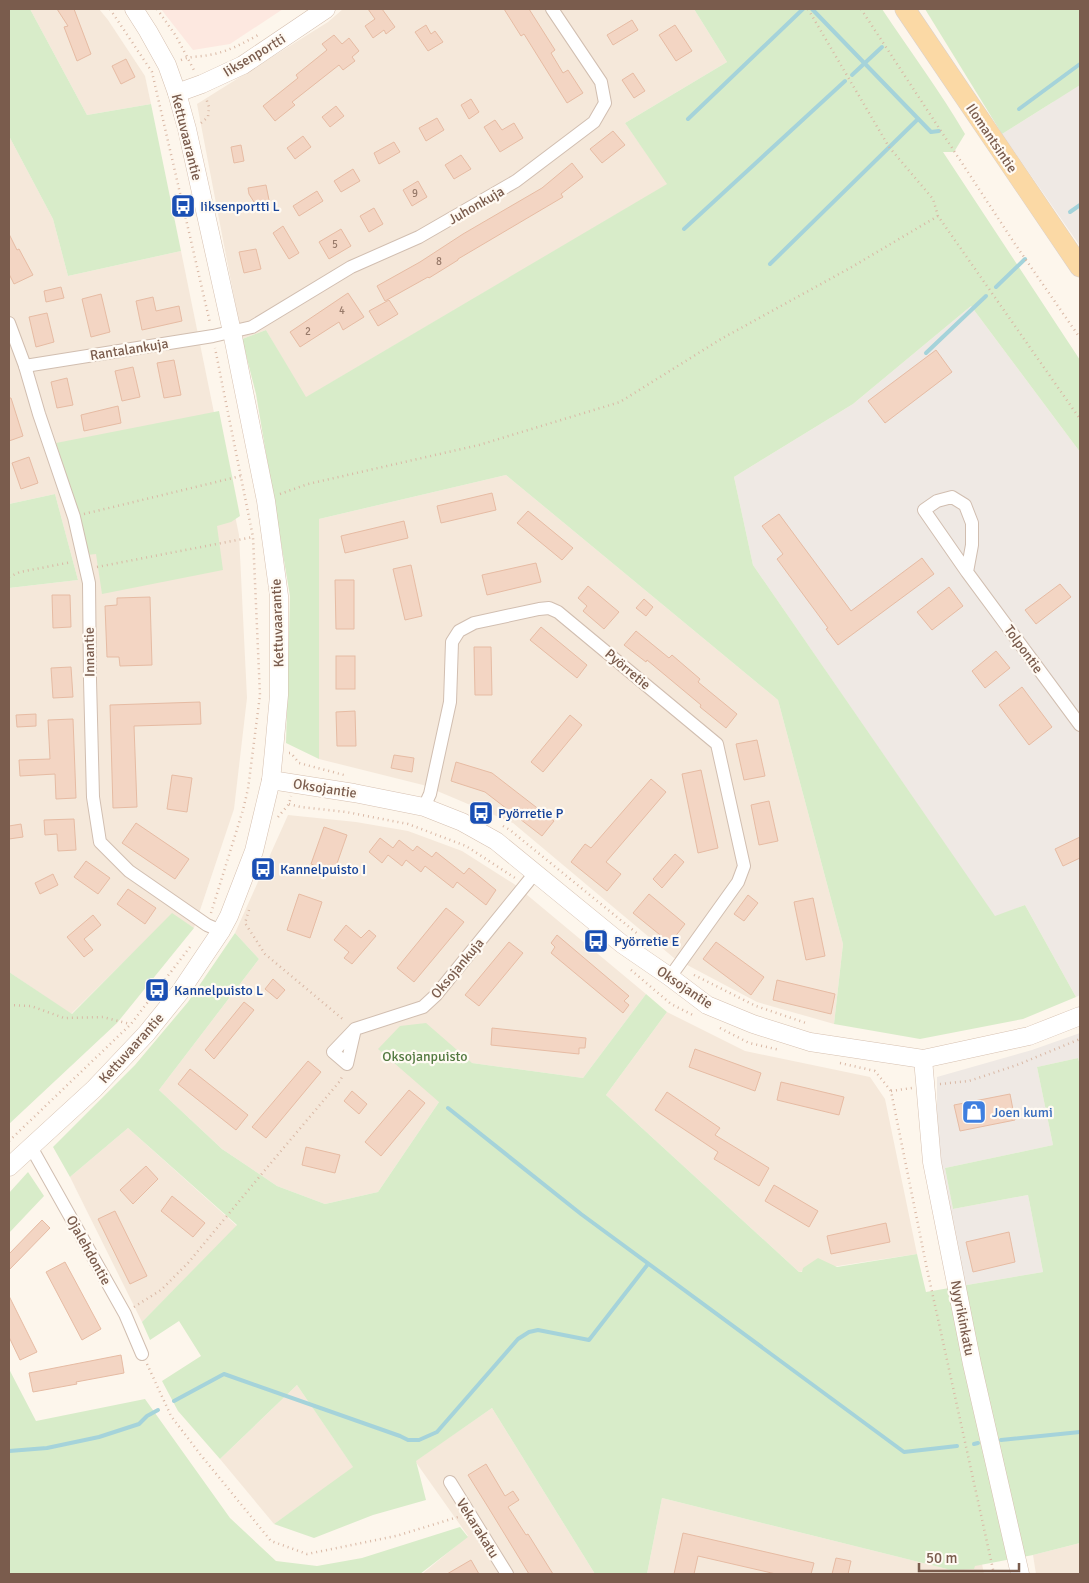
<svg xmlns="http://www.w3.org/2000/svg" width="1089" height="1583" viewBox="0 0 1089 1583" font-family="Signika,sans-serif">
<rect width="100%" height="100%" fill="#fdf6ec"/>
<g fill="#f5e8da">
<path d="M30,9H99L108,20L145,76L151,104L87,115Z"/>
<path d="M343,9H694L727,62L625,123L668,184L305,398L266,330L242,339L197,104L328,22Z"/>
<path d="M9,136L53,219L68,276L181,251L239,535L247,698L234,809L194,928L172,914L71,1014L9,972V588L78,580L55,494L9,504Z"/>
<path d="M506,475L778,700L843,944L834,1024L757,1002L674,958L513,823L423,785L319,759V519Z"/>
<path d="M288,815L356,822L408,831L462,851L514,884L646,994L583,1078L472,1063L439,1102L378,1192L325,1204L277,1186L222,1149L159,1090L259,959L235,933Z"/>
<path d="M667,1012L745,1051L870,1077L885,1099L917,1254L799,1272L606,1095Z"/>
<path d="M128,1128L237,1226L142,1322L70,1177Z"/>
<path d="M297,1385L354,1468L274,1524L220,1459Z"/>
<path d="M492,1408L595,1574H422L468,1536L415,1461Z"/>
<path d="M662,1498L951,1570L982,1564L984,1574H647Z"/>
<path d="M1080,1543V1574H1036L1033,1555Z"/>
</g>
<path fill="#fde8e0" d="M161,9H283L230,44L193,50Z"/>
<g fill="#efe9e4">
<path d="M1080,9V246L1002,134L1053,102Z"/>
<path d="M971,306L1080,452V995L1076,997L1025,905L995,917L753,565L734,477L853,404Z"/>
<path d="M1080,1033V1065L1078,1058L1037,1067L1053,1145L945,1168L953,1209L1028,1195L1043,1272L961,1286L937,1159V1077L1032,1050Z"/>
</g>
<g fill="#d8ecc9">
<path d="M9,9H30L87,115L151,104L181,251L68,276L53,219L9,136Z"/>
<path d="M694,9H882C910,51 940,91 965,134L954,152H943L1080,360V452L971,306L853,404L734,477L753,565L995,916L1025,905L1076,997L1023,1019L920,1039L834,1024L843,944L778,700L506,475L319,519V759L286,743L290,596L256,394L242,339L266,330L306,397L667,184L625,123L727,62Z"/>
<path d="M925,9H1080V85L1002,134Z"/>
<path d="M219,411L240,516L231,522L217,526L223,570L102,594L96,554L87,555L71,489L56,443Z"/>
<path d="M55,494L78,580L9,588V504Z"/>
<path d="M172,913L194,928L117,1023L9,1124V972L72,1014Z"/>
<path d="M235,933L259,959L159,1090L222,1149L277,1186L325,1204L378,1192L439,1102L378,1049L400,1026L426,1023L472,1063L583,1078L646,994L667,1012L606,1095L799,1272H802L803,1268L818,1258L837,1267L917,1254L926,1292L1043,1272L1028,1195L953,1209L945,1168L1053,1145L1037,1067L1078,1058L1080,1065V1543L1033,1555L975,1566L974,1569L951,1570L662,1498L647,1574H595L492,1408L416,1461L426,1500L373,1515L314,1538L274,1524L353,1467L297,1385L220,1459L178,1411L162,1381L201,1356L179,1321L150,1340L142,1322L237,1225L128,1128L70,1177L53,1147L135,1065L188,1002Z"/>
<path d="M28,1172L44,1196L9,1233V1193Z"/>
<path d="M9,1369L36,1421L145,1399L230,1518L276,1561L317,1566L362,1558L460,1527L468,1537L420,1574H9Z"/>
</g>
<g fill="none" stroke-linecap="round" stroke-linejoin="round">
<g stroke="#a5d3da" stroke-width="4">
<path d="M812,9L931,132L939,131"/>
<path d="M852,75L882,47"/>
<path d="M1019,109L1080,64"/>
<path d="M688,119L803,9"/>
<path d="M1070,212L1080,205"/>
<path d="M684,229L845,81"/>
<path d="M770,264L918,119"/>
<path d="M996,287L1025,259"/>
<path d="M926,353L986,296"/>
<path d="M448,1108L581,1214L904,1452L957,1446"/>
<path d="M174,1401L224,1374L400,1436L408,1440H419L437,1432L518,1339L529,1332L538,1330L589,1340L648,1264"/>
<path d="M1001,1440L1080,1432"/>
<path d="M974,1444L978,1443"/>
<path d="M9,1451L47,1448L99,1437L139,1424L147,1416L158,1410"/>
</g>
</g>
<g fill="#f3d5c3" stroke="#e6bba3">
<path d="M57,9H74L91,54L77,61L64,27L68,26Z"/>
<path d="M368,9H382L395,27L386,34L384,30L373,38L365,26L375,19Z"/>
<path d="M504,9H529L555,50L551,53L563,73L568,70L583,93L567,103L524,34L521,36Z"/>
<path d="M632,20L638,30L613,45L607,35Z"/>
<path d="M426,25L431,34L435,31L443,42L428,51L415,32Z"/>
<path d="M675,25L692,51L676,61L659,35Z"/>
<path d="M334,35L342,44L349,38L359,51L352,57L355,61L343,70L339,65L292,102L295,105L275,121L263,106L298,78L296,75L327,50L322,44Z"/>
<path d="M126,59L135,77L121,84L112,66Z"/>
<path d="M633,73L645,91L634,98L622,80Z"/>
<path d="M471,99L479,112L469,119L461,105Z"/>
<path d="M336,106L344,116L330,127L322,117Z"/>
<path d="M437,118L444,130L426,141L419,128Z"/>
<path d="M495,120L502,130L514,123L523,138L500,152L484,127Z"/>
<path d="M613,131L625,145L602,163L590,149Z"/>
<path d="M303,136L311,147L295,159L287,148Z"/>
<path d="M394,142L400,152L379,164L374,153Z"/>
<path d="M241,145L244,161L234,163L231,147Z"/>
<path d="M461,155L471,169L454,179L445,165Z"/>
<path d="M572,163L583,177L561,194L563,197L458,259V260L429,278L428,277L385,301L377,286L420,262L463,234L542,188Z"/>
<path d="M353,169L360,181L341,192L334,181Z"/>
<path d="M418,181L427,197L412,206L403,190Z"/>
<path d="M266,185L269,200L254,202L249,194L248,188Z"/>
<path d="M317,191L323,201L299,216L293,206Z"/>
<path d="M374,208L383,224L369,232L360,216Z"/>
<path d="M283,226L299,253L289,259L273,233Z"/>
<path d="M341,229L351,246L329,259L319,242Z"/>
<path d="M9,234L17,250L19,249L33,275L14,284L9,274Z"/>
<path d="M256,249L261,269L244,273L239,252Z"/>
<path d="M61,287L64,298L46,302L44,291Z"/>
<path d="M348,293L364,317L343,330L339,322L300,347L290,332Z"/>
<path d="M101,294L110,332L91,337L82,299Z"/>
<path d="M153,297L156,311L179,306L182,321L142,330L136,301Z"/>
<path d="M389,300L398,314L378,326L369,311Z"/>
<path d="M47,313L54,342L36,347L29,317Z"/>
<path d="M936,350L952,372L885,423L868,401Z"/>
<path d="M174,360L181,395L164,398L157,363Z"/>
<path d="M133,367L140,397L122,401L115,371Z"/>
<path d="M67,378L73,405L57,408L51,382Z"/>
<path d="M9,398H11L23,436L9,441Z"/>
<path d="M118,406L121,423L84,431L81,415Z"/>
<path d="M29,457L38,483L21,489L12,463Z"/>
<path d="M492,493L496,510L441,523L437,506Z"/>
<path d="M528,511L573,548L562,560L517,523Z"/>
<path d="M779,514L851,611L922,558L934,574L838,645L826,629L828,628L777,559L783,554L762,526Z"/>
<path d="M404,521L408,538L345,553L341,536Z"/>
<path d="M536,563L541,582L487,595L482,575Z"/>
<path d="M411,565L422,616L405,620L393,569Z"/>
<path d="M335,580H354V629H336Z"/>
<path d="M1060,584L1071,597L1036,624L1025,610Z"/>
<path d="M588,586L619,612L604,629L583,611L587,606L578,598Z"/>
<path d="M949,587L963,606L932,630L917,612Z"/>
<path d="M52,595H70L71,627L53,628Z"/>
<path d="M150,597L152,665L120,666L119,657H107L105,606L117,605V598Z"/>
<path d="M644,599L653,607L646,616L636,608Z"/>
<path d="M541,627L587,665L577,678L530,640Z"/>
<path d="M636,631L669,658L672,655L700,679L698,682L737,714L726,728L700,707L701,705L647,660L646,662L624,645Z"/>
<path d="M474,647H491L492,695H475Z"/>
<path d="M996,651L1010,668L985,688L972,671Z"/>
<rect x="336" y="656" width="19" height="33"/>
<path d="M71,667L73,697L53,698L51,668Z"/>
<path d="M1022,687L1052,727L1029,745L999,705Z"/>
<path d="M200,702L201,724L134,726L137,807L113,808L110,705Z"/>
<path d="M355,711L356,746H337L336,712Z"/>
<path d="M36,714V726L17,727L16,715Z"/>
<path d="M570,715L582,725L543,772L531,762Z"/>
<path d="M73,719L76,798L56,799L55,774L20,776L19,760L50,759L48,720Z"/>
<path d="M757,740L765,776L744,780L736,744Z"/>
<path d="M394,755L414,758L412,772L391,768Z"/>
<path d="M456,762L492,773L554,821L542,836L485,792L451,781Z"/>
<path d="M701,770L718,848L698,853L682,774Z"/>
<path d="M172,775L192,778L187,812L167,809Z"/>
<path d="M651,779L666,792L606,862L621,874L607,891L571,862L585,844L591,848Z"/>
<path d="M769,801L778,841L759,845L751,805Z"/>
<path d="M74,819L76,850L58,851L57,834L45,835L44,820Z"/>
<path d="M136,823L189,859L175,879L122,843Z"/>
<path d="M21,824L23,837L9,839V826Z"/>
<path d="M324,827L347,835L334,872L311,864Z"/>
<path d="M1080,837V858L1063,866L1055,849Z"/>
<path d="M380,838L393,848L399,840L413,851L417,846L432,857L436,852L464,874L469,868L496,890L486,905L457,882L453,888L425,866L421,872L406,860L402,866L388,855L382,863L369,852Z"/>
<path d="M675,854L684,862L662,888L653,879Z"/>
<path d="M86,861L110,878L98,894L74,877Z"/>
<path d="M53,874L58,885L40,894L35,883Z"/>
<path d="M128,889L156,908L145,924L117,904Z"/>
<path d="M299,894L322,902L310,938L287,930Z"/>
<path d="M649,894L685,924L670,943L633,913Z"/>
<path d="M748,895L758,903L744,921L734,914Z"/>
<path d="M813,898L825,956L806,960L794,902Z"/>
<path d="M446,908L464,922L414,982L397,968Z"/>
<path d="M93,915L101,925L84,939L93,950L84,957L67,937Z"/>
<path d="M346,925L361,938L369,930L376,936L352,964L344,958L349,952L334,940Z"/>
<path d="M557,935L629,996L624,1001L629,1005L623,1013L551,953L555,947L551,943Z"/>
<path d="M509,942L523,953L479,1006L465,995Z"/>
<path d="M716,942L764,977L751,995L703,959Z"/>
<path d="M273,979L285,990L277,999L265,989Z"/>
<path d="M777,980L835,994L831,1014L773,1000Z"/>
<path d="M244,1002L254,1010L214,1059L205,1050Z"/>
<path d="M492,1028L586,1038L585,1048H579V1054L491,1045Z"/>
<path d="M695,1049L761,1073L755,1091L689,1067Z"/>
<path d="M308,1061L321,1072L266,1138L252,1127Z"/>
<path d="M190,1069L248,1115L236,1130L178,1084Z"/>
<path d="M781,1082L844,1097L839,1115L777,1100Z"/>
<path d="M409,1090L425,1103L381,1156L365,1142Z"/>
<path d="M352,1091L367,1104L359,1114L344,1101Z"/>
<path d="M667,1092L720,1128L715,1135L769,1168L759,1186L714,1159L718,1152L655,1110Z"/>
<path d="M1010,1094L1015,1120L960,1131L954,1105Z"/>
<path d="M306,1147L340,1155L335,1173L302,1165Z"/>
<path d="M146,1166L158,1179L133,1204L120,1190Z"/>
<path d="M774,1185L818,1211L809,1227L765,1201Z"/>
<path d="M172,1196L205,1223L193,1237L161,1211Z"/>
<path d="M115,1211L147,1276L130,1284L98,1219Z"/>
<path d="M42,1220L50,1228L9,1270V1254Z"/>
<path d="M886,1223L890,1242L831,1254L827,1236Z"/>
<path d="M1009,1232L1015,1262L973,1272L966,1242Z"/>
<path d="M65,1262L101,1329L82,1340L46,1272Z"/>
<path d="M9,1296L37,1352L20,1360L9,1337Z"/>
<path d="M121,1355L124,1373L76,1382L77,1384L33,1392L29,1373Z"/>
<path d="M486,1464L505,1496L513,1491L519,1500L508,1507L526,1535L528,1534L553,1574H529L488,1507L468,1475Z"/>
<path d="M683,1533L814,1563L811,1574H776L698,1556L694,1574H674Z"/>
<path d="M836,1558L851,1561L848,1574H832Z"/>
<path d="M471,1560L479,1574H447Z"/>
</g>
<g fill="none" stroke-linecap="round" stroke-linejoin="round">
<defs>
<g id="street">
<path d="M9,323L25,366L39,414L74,517L89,583L90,680L93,797L100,842L129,871L207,925L221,931"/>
<path d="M25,366L213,336L252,327L351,267L419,237L516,181L594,122L605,103L601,82L552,9"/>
<path d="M967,572L972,545V523L965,505L952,497L937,501L924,510L967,572L1080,725"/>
<path d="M424,807L430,794L450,702L452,642L459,631L474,623L539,609L549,608L558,612L717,744L744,866L738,882L670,977"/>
<path d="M355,1029L347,1064L333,1052L355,1029L423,1007L436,995L535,873"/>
<path d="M31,1147L125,1314L142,1354"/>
<path d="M450,1482L507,1574"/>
</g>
<g id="secondary">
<path d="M177,93L202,84L243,65L326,9"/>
<path d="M271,780L354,793L424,807L462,822L496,841L622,944L670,977L707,1005L753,1024L810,1042L923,1059L1029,1036L1080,1016"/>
<path d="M923,1059L932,1162L972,1364L1020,1574"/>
<path d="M9,1167L94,1089L146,1034L180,992L221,931L229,916L254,851L271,780L274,750L279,695V596L266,501L232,332L187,129L177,93L167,65L148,31L134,9"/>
</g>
<path id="primary" d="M905,9L1080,267"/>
</defs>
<use href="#street" stroke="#d1beb0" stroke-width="14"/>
<use href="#secondary" stroke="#d6c0b0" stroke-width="19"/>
<use href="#primary" stroke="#dad1cd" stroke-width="21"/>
<g stroke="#d9b8a5" stroke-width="2.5" stroke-dasharray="1 4" stroke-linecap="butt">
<path d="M110,9L152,72L210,323"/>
<path d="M157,9L176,36L195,72"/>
<path d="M808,9L889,147L933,199L938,216L1080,419"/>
<path d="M861,9L1015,244L1080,338"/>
<path d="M181,60C190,56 200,57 209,55C227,52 242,44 258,35"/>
<path d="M201,123L208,117L209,107L206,98"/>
<path d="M280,494L308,484L479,445L620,402L721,339L850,268L938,216"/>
<path d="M84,514L241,476"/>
<path d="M97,567L253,537"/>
<path d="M9,577L20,572L72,562"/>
<path d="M289,753H291L299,763L344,775"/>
<path d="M289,804L301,807L346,812L408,824L466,846L515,878"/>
<path d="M479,813L492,820"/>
<path d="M278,817L289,804L291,796"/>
<path d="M503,826L510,830L639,935"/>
<path d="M249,910L245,923L265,954L345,1021"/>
<path d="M211,913L243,810L248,789L260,695L253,537L215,348"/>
<path d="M631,970L671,1004L693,1015"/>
<path d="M694,975L756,1006L806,1023"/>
<path d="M9,1005L31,1006L64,1018L103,1017L130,1024"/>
<path d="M720,1028L749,1043L780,1050"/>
<path d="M840,1063L875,1071L891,1091L927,1269L994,1574"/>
<path d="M940,1084L969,1081L1017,1065L1080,1039"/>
<path d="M891,1091L912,1088"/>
<path d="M9,1141L131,1024L190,947"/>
<path d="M134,1307L161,1290L188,1263L265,1170L340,1081L343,1075"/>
<path d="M147,1364L171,1416L200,1454L271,1541L307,1554L396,1536L458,1517"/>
</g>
<use href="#street" stroke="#fff" stroke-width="12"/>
<use href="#secondary" stroke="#fff" stroke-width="18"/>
<use href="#primary" stroke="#fbd9a5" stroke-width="20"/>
</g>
<defs>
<symbol id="bus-square" viewBox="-11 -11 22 22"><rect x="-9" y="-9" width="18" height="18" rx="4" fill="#1a4fb4" stroke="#fffaf3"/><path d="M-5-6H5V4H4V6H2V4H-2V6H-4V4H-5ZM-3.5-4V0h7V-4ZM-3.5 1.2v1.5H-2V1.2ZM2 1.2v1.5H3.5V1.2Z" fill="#fff"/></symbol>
<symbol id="shop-square" viewBox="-11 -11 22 22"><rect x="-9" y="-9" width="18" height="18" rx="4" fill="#3f7fe0" stroke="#fffaf3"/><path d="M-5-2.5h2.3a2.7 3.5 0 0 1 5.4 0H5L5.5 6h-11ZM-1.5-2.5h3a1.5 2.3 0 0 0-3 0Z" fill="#fff"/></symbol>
</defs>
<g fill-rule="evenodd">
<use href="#bus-square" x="169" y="192" width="28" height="28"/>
<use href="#bus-square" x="467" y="799" width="28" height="28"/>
<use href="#bus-square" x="249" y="855" width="28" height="28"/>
<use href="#bus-square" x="582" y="927" width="28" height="28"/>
<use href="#bus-square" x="143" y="976" width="28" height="28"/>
<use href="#shop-square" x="960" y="1098" width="28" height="28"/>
</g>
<g text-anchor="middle" stroke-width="4.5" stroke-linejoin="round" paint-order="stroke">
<g font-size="11" fill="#987a6a">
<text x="415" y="197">9</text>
<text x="335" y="248">5</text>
<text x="439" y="265">8</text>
<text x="342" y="314">4</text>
<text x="308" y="335">2</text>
</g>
<g font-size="14" fill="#7a5c4d" stroke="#fffaf3">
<text transform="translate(254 55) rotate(-31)" y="5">Iiksenportti</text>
<text transform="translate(187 137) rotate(76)" y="5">Kettuvaarantie</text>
<text transform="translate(992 138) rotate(56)" y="5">Ilomantsintie</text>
<text transform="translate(476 205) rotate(-30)" y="5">Juhonkuja</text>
<text transform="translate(129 349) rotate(-9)" y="5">Rantalankuja</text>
<text transform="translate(277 623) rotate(-92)" y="5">Kettuvaarantie</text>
<text transform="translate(1024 649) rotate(54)" y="5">Tolpontie</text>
<text transform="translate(89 652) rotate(-91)" y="5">Innantie</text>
<text transform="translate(628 669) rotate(40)" y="5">Pyörretie</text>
<text transform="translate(325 788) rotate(9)" y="5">Oksojantie</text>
<text transform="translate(457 968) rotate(-50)" y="5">Oksojankuja</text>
<text transform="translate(685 987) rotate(34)" y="5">Oksojantie</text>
<text transform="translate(131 1048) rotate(-48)" y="5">Kettuvaarantie</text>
<text transform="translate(89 1250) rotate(61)" y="5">Ojalehdontie</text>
<text transform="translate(963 1318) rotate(79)" y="5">Nyyrikinkatu</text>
<text transform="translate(478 1528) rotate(58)" y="5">Vekarakatu</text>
</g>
<g font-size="14" fill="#164399" stroke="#fffaf3" text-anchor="start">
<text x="200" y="211">Iiksenportti L</text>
<text x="498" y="818">Pyörretie P</text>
<text x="280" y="874">Kannelpuisto I</text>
<text x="614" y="946">Pyörretie E</text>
<text x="174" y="995">Kannelpuisto L</text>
</g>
<g font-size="14" fill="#537a41" stroke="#fffaf3">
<text x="425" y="1061">Oksojanpuisto</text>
</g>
<g font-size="14" fill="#366cbe" stroke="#fffaf3" text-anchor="start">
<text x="992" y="1117">Joen kumi</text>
</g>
</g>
<rect width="1089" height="1583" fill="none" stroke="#7a5c4d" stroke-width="20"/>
<path d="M919 1563v8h100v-8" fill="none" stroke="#7a5c4d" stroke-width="2.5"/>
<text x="926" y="1563" font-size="15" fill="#7a5c4d" stroke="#fffaf3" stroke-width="4" paint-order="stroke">50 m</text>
</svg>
